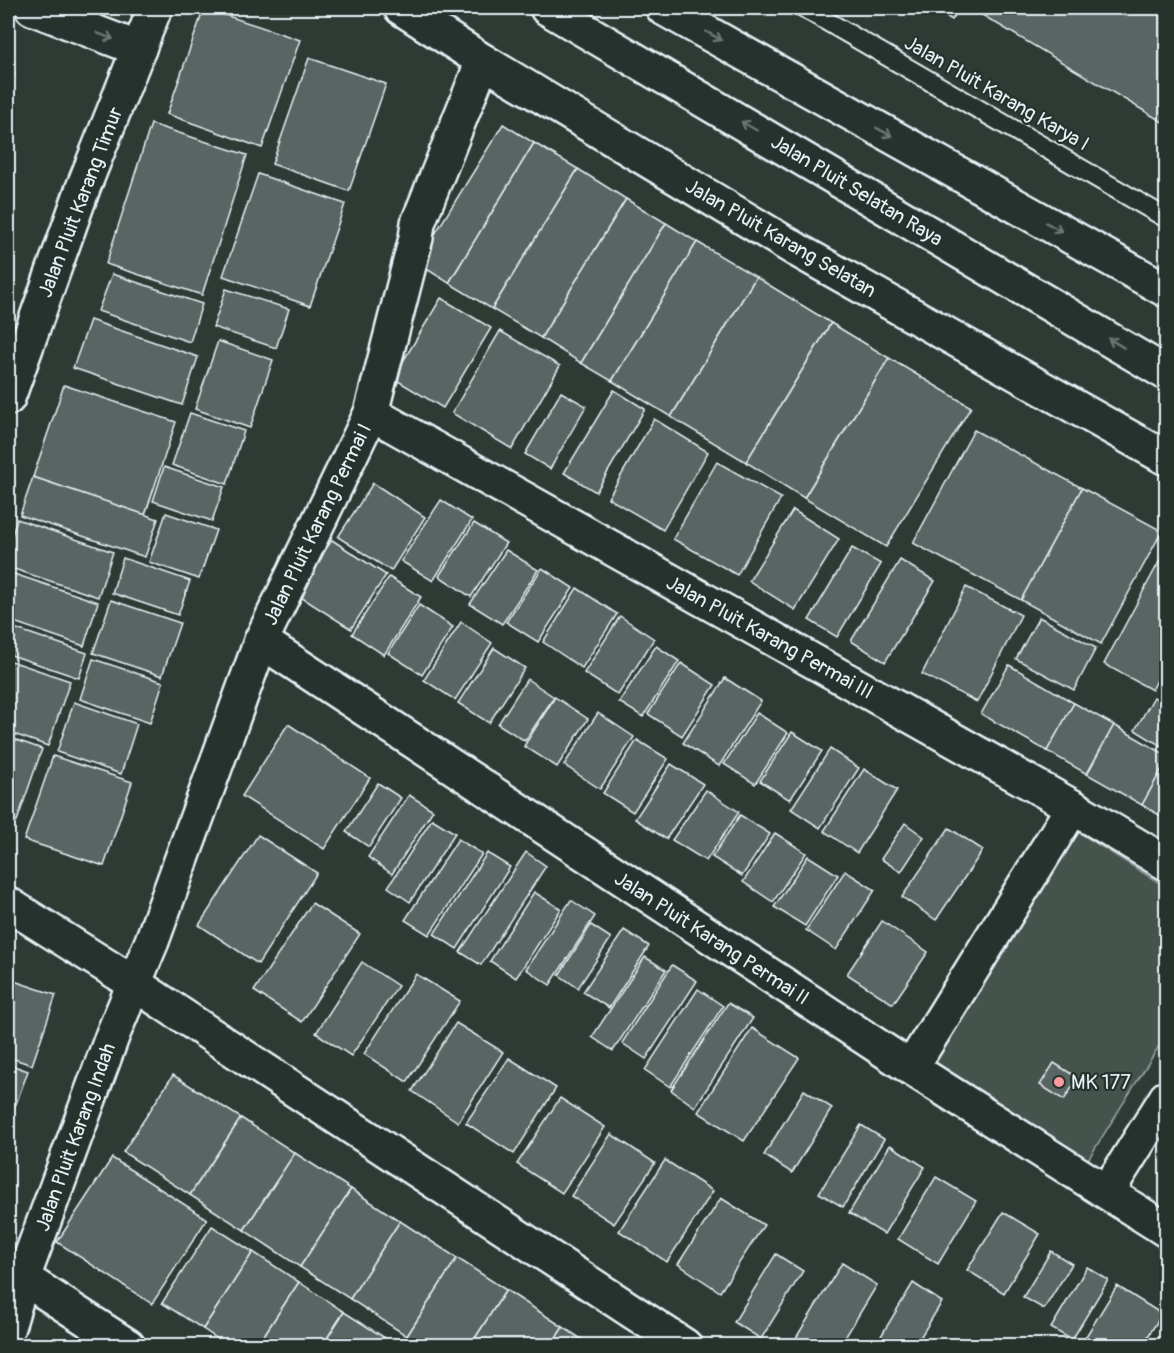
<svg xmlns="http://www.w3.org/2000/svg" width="1174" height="1353" viewBox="0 0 1174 1353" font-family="Pangolin,sans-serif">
<rect width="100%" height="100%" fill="#2e3b35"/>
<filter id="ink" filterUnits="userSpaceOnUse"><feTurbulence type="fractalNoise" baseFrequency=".0167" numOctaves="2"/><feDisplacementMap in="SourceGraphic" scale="12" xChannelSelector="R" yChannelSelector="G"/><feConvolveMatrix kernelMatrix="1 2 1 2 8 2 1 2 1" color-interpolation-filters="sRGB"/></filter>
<g filter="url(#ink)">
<path fill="#45524e" stroke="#96a2a3" stroke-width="1.5" d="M1059,820L1166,887V1035L1079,1174L904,1063Z"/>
<g fill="#596563" stroke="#e8f1f8" stroke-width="1.5">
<path d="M204,8L300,40L262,148L167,114Z"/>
<path d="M932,8H960L952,20Z"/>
<path d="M980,8H1166V124L977,12Z"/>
<path d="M309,58L386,84L349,191L272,164Z"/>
<path d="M8,70L15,73L8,94Z"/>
<path d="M151,124L247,155L202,295L106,264Z"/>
<path d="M503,124L534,143L449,283L417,263Z"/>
<path d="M534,143L578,169L492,309L449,283Z"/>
<path d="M578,169L626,199L541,338L492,309Z"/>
<path d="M258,174L345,204L310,306L223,276Z"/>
<path d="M626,199L666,223L581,363L541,338Z"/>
<path d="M666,223L697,242L612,381L581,363Z"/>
<path d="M697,242L756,277L671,417L612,381Z"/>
<path d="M112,274L202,304L190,342L98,311Z"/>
<path d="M756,277L831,323L746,462L671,417Z"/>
<path d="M226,289L289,309L276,348L213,327Z"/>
<path d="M441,298L491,328L443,408L393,378Z"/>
<path d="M90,320L198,357L182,405L73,368Z"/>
<path d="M831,323L889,358L804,498L746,462Z"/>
<path d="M500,331L560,366L512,449L452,413Z"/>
<path d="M218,341L273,360L250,428L195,409Z"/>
<path d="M889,358L971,407L886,547L804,498Z"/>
<path d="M64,385L176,422L145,515L33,477Z"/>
<path d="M614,390L645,409L596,492L564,473Z"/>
<path d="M561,392L586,406L550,469L525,454Z"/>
<path d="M190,413L244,431L227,484L172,465Z"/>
<path d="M654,419L708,452L663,530L608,498Z"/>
<path d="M974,430L1082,488L1021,600L913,543Z"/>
<path d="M717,462L781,498L737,575L673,539Z"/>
<path d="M164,467L224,487L212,521L153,501Z"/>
<path d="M33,477L158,519L145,557L20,515Z"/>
<path d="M373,483L425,517L391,571L338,537Z"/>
<path d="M1082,488L1162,531L1101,644L1021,600Z"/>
<path d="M441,500L472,520L433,581L401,561Z"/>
<path d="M793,510L839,539L795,610L749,581Z"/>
<path d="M166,513L216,530L199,579L149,562Z"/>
<path d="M17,519L113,552L98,597L8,567V548Z"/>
<path d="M474,523L506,543L471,597L439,576Z"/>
<path d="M332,540L386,575L351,629L296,594Z"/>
<path d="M852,548L881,564L837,637L809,620Z"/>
<path d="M1166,549V663L1152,690L1104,664Z"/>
<path d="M506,550L538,570L502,624L470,604Z"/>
<path d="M123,558L190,581L178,615L112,593Z"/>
<path d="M900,560L935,581L885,662L851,641Z"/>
<path d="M542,568L573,588L538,642L506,622Z"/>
<path d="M8,572L98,602L84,646L8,620Z"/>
<path d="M389,577L421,597L384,655L352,634Z"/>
<path d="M966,587L1021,615L977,702L922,674Z"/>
<path d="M577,588L617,614L582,668L543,642Z"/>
<path d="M111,600L180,623L162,676L93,653Z"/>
<path d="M419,605L453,627L422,675L388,653Z"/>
<path d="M620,616L654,639L618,695L584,673Z"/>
<path d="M1039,617L1096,648L1074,690L1016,659Z"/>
<path d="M461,622L492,643L455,700L424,680Z"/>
<path d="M8,626L87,653L79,678L8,654Z"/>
<path d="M656,646L679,661L643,717L619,702Z"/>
<path d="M494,648L525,668L489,723L458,703Z"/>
<path d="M93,659L163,682L150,723L80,699Z"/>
<path d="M8,660L70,681L48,746L8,732Z"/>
<path d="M681,663L715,685L682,736L648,714Z"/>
<path d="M1009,665L1074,703L1047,751L981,714Z"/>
<path d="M725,678L761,701L719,766L683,743Z"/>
<path d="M527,679L554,697L525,741L498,724Z"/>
<path d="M555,697L588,719L557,767L524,746Z"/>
<path d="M1154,697L1166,705V749L1135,730Z"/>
<path d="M74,702L137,724L121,774L57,752Z"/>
<path d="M1074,703L1114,725L1087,774L1047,751Z"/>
<path d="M598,713L634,737L600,789L564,765Z"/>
<path d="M757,713L788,733L755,784L724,764Z"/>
<path d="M288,724L370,778L324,849L242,796Z"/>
<path d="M1114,725L1166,755V762L1142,805L1087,774Z"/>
<path d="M792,732L822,751L790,800L760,781Z"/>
<path d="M8,737L42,749L17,821L8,818Z"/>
<path d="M637,740L668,759L633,812L603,793Z"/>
<path d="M830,749L859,768L820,828L791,809Z"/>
<path d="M53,756L132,782L104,866L24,840Z"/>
<path d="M1166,762V819L1142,805Z"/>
<path d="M671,764L703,784L666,839L635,819Z"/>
<path d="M864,769L897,790L857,853L824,831Z"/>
<path d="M378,783L401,798L369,847L346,832Z"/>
<path d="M706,790L739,812L706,861L672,840Z"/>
<path d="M409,795L433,810L392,874L368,857Z"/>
<path d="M740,815L770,834L742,876L712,857Z"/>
<path d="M432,819L455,833L410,902L388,887Z"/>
<path d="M905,823L924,837L901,872L881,859Z"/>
<path d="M949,828L983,850L936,920L902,897Z"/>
<path d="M775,833L806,853L773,902L743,882Z"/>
<path d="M258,835L317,873L258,964L199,925Z"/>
<path d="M458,839L482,854L429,935L405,920Z"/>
<path d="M526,852L546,866L481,965L460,952Z"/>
<path d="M487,853L510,867L457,949L434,934Z"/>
<path d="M808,856L838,875L805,926L774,907Z"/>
<path d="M845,871L875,890L836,950L806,930Z"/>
<path d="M534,892L561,909L516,978L490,961Z"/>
<path d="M571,900L595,916L550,985L526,969Z"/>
<path d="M312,903L360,934L302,1022L254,991Z"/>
<path d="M882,921L928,952L893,1004L847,974Z"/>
<path d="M591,925L611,938L578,988L559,975Z"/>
<path d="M624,930L649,946L609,1008L583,992Z"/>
<path d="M645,957L666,970L613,1051L592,1037Z"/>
<path d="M362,962L398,986L351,1056L316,1033Z"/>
<path d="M672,965L697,981L646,1059L622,1043Z"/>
<path d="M416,974L460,1001L407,1082L364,1054Z"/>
<path d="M8,979L56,995L32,1065L8,1057Z"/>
<path d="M698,989L723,1006L670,1087L645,1070Z"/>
<path d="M728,1003L753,1018L695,1107L671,1090Z"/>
<path d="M456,1023L503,1052L458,1122L412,1091Z"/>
<path d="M752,1028L799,1058L744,1141L698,1112Z"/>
<path d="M509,1058L556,1088L514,1154L466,1123Z"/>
<path d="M1054,1063L1078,1078L1064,1100L1040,1085Z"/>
<path d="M8,1064L28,1071L16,1104L8,1101Z"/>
<path d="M173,1075L241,1118L190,1195L123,1152Z"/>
<path d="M804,1090L832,1108L792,1173L764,1155Z"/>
<path d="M560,1098L605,1127L562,1193L517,1164Z"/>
<path d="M8,1104L15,1106L8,1128Z"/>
<path d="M241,1118L295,1153L244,1230L190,1195Z"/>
<path d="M861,1125L884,1139L843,1207L819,1193Z"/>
<path d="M611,1134L655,1163L614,1224L571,1196Z"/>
<path d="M890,1145L925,1167L884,1234L849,1213Z"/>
<path d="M295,1153L351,1189L300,1267L244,1230Z"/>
<path d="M112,1158L207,1219L152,1304L57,1242Z"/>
<path d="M665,1160L713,1191L667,1262L619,1231Z"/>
<path d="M936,1177L976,1201L938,1264L898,1239Z"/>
<path d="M351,1189L400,1221L350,1299L300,1267Z"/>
<path d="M721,1198L764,1225L720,1292L678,1264Z"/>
<path d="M1003,1212L1040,1234L1004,1293L967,1270Z"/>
<path d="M400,1221L457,1258L407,1336L350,1299Z"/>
<path d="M212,1226L253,1252L203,1329L162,1303Z"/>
<path d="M1051,1251L1072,1264L1044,1309L1023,1297Z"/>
<path d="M253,1252L299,1282L257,1346H228L203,1329Z"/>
<path d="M776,1254L803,1271L761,1339L734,1322Z"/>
<path d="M457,1258L506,1290L470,1346H422L407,1336Z"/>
<path d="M842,1263L877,1285L840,1346H791Z"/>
<path d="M1087,1267L1108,1280L1072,1340L1051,1328Z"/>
<path d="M299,1282L344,1312L322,1346H257Z"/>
<path d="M913,1283L942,1302L915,1346H875Z"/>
<path d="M1117,1286L1162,1314L1142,1346H1080Z"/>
<path d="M506,1290L563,1327L551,1346H470Z"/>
<path d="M344,1312L385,1338L380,1346H322Z"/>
<path d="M563,1327L592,1346H551Z"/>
<path d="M385,1338L397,1346H380Z"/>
</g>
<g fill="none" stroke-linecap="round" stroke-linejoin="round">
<defs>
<path id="lane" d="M804,8L1166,218"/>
<g id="street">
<path d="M371,413L1073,807L1166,863"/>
<path d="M261,641L911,1068L1166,1230"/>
<path d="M911,1068L1073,807"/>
<path d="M1107,1192L1166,1098"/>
<path d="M23,1278L128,1346"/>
<path d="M8,1327L23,1278L113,1034L152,941L261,641L371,413L416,238L418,223L483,61"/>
</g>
<g id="secondary">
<path d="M32,8L139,49"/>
<path d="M401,8L483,61L797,250L1166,458"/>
<path d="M547,8L1166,373"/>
<path d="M663,8L1166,290"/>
<path d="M8,398L83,188L155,8"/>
<path d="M8,904L135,984L228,1046L685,1346"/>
</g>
</defs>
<use href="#lane" stroke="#e8f1f8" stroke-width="22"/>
<use href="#street" stroke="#e8f1f8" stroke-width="38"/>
<use href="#secondary" stroke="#e8f1f8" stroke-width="38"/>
<use href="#lane" stroke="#26332d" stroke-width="18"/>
<use href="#street" stroke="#26332d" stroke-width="33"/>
<use href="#secondary" stroke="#26332d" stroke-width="33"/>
</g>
<defs><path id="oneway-shaft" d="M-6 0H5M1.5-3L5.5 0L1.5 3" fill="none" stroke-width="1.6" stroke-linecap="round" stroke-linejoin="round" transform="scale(1.5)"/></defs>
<g stroke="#6a7674">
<use href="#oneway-shaft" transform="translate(105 36) rotate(21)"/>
<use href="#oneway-shaft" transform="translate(714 36) rotate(29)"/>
<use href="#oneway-shaft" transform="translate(749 126) rotate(-150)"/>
<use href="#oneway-shaft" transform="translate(884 132) rotate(29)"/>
<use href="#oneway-shaft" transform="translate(1054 227) rotate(29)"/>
<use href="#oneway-shaft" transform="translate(1116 343) rotate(-149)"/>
</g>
</g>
<circle fill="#ff9aa2" stroke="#26332d" stroke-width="2" cx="1059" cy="1082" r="6"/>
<g text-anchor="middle" stroke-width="4.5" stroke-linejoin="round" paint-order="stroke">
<g font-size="20" fill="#e8f1f8" stroke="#26332d">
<text transform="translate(997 93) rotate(30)" y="7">Jalan Pluit Karang Karya I</text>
<text transform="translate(857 190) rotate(31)" y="7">Jalan Pluit Selatan Raya</text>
<text transform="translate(80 202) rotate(-69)" y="7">Jalan Pluit Karang Timur</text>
<text transform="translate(781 238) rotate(30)" y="7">Jalan Pluit Karang Selatan</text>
<text transform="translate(317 524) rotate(-64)" y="7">Jalan Pluit Karang Permai I</text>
<text transform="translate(770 637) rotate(29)" y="7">Jalan Pluit Karang Permai III</text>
<text transform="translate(712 938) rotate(33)" y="7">Jalan Pluit Karang Permai II</text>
<text transform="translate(75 1137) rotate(-70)" y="7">Jalan Pluit Karang Indah</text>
</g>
<g font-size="20" fill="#e8f1f8" stroke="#26332d" text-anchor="start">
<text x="1071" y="1089">MK 177</text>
</g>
</g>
<rect width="1174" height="1353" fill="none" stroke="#26332d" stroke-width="30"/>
<rect x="15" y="15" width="1144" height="1323" fill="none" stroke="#e8f1f8" stroke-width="2" filter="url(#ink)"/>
</svg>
